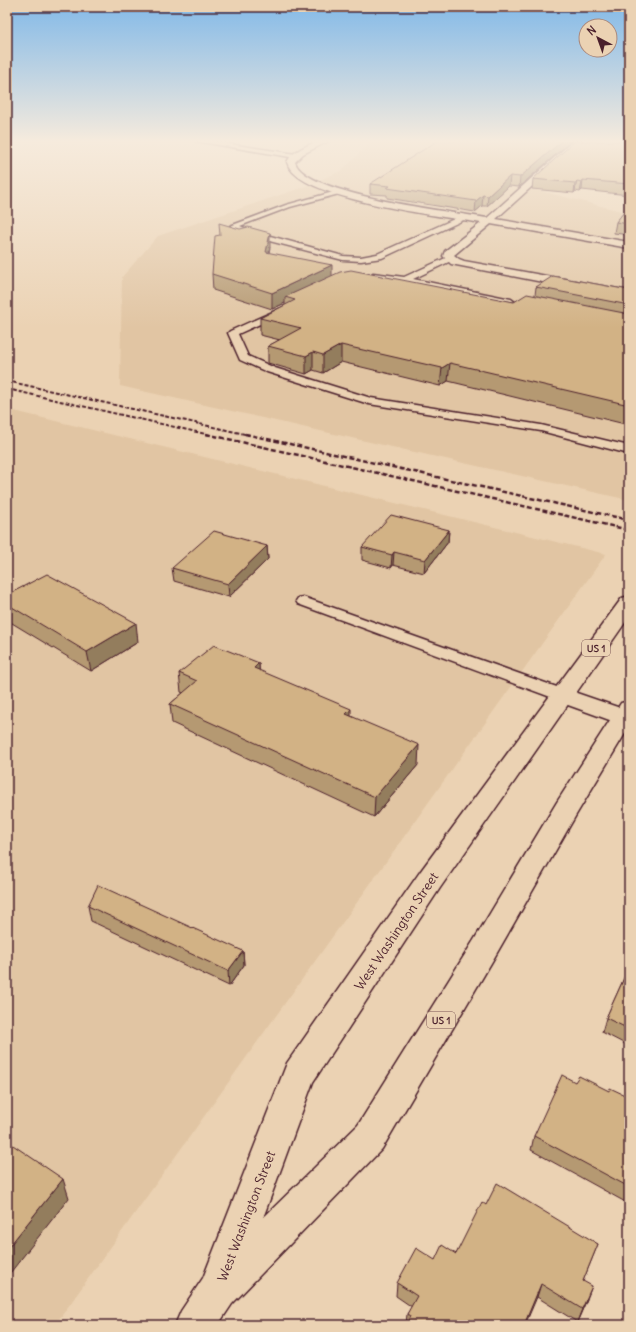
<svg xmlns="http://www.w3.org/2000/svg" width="636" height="1332" viewBox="0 0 636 1332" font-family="Delius,sans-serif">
<rect width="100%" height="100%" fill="#ebd2b3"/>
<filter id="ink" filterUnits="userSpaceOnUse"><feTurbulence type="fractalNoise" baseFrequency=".025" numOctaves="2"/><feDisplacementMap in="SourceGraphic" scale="8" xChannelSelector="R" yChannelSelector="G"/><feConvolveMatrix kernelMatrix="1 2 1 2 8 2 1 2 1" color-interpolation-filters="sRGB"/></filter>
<g filter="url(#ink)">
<g fill="#e1c5a3">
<path d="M373,141H564L516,185L629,213V500L120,386L122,277L158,236L301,188L341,171Z"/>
<path d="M10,410L606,554L55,1325H7V411Z"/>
</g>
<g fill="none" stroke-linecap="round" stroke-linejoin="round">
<defs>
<g id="lane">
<path d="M195,141H210L296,154L299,156L296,158Z"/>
<path d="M337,191L339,192V194L290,207L240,226L252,231L343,256L361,257L377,254L463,215H466L470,217L382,258L361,261L343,260L246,235L230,226L286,205Z"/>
<path d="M450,256H453V260L413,279L511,299L515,302L514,304L511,305L405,283L373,279L369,276L373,273L404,277Z"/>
<path d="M279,309L282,310L284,312L282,314L238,334L248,356L275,368L371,398L541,425L629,446V454L541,431L369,404L267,372L240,360L228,333L230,331Z"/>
<path d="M303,597L568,691L570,695L568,699L562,700L556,699L298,604L296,601L298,598Z"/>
</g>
<g id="street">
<path d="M318,141H329L303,154L295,162C304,195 453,212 487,218L573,141H582L496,219L629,242V248L491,224L454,255L459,259L464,261L629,291V299L451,264L443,256L445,251L481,223C444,216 296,200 287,162C293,150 307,146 318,141Z"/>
<path d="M562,688L629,711V727L554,700L551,695L554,690Z"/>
</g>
<path id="primary" d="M629,596V617L440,888L313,1082L263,1218L358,1125L474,940L557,802L621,703L629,701V727L576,815L494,958L382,1149L232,1304L218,1325H175L181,1311L203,1278L287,1063L420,872L622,598Z"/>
</defs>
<use href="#lane" stroke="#4a1f2b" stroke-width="3"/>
<use href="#street" stroke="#4a1f2b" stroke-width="3"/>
<use href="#primary" stroke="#4a1f2b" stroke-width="3"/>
<use href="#lane" fill="#ebd2b3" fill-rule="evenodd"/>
<use href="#street" fill="#ebd2b3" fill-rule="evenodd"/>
<use href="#primary" fill="#ebd2b3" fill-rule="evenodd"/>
<g stroke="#4a1f2b" stroke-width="2" stroke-dasharray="4 2" stroke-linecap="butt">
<path d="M7,381L249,435"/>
<path d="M7,389L210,435"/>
</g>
<g stroke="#4a1f2b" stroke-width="2.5" stroke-dasharray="5 2.5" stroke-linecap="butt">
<path d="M206,434L629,530"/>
<path d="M245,434L629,520"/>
</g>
</g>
<g fill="#b59972" stroke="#4a1f2b">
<path d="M571,141L519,187L509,186L487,206H482L475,212L387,198V195L370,194V184Z"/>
<path d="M629,141V195L582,190L580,192L575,191L574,193L532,189L533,179Z"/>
<path d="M629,206V235L614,233L616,222Z"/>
<path d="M270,247L269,253L332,276L514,302L535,295L536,287L629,290V425L448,381L440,386L341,362L323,373L313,370L306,374L268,363V346L280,340L260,335V318L285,305V303L272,309L213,290L212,274Z"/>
<path d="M449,530L448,542L424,573L393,565L391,568L362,560V547Z"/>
<path d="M267,546L268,559L229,597L174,581L172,568Z"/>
<path d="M7,595L138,642L91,671L7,620Z"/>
<path d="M259,663V671L351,716L418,765L374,817L172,723L170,704L183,693L181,692L179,673Z"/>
<path d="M88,906L243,951L244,965L229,986L91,921Z"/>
<path d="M629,967V1046L602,1032L606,1018Z"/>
<path d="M575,1082L629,1097V1204L531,1150L534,1136Z"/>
<path d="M486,1205L598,1244L583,1281L587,1299L577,1322L537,1297L406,1324L407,1314L412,1307L396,1296L397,1283L435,1260L456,1254Z"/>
</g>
<g fill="#937d5d" stroke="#4a1f2b">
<path d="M562,141H571L519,187L520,177Z"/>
<path d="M510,176L509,186L487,206L488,196Z"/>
<path d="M583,180L582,190L580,192L582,182Z"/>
<path d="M577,181L575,191L574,193L575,183Z"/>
<path d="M483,195L482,206L475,212L476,201Z"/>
<path d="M270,233V247L266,267V252Z"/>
<path d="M332,265V281L285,297V303L272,309V293Z"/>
<path d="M341,345V362L323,373V355Z"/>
<path d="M313,352V370L306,374V356Z"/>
<path d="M450,363L448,381L440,386L442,368Z"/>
<path d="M449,530L448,542L424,573L425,560Z"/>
<path d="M267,546L268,559L229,597L228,584Z"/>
<path d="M394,552L393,565L391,568L392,555Z"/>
<path d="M136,623L138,642L91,671L87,652Z"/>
<path d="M259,663L260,683L254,668Z"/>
<path d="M351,709V729L346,714Z"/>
<path d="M419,745L418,765L374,817L375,797Z"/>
<path d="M243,951L244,965L229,986L228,971Z"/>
<path d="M63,1179L69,1198L7,1277V1249Z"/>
<path d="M541,1284L537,1297L525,1325H524Z"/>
<path d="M592,1286L587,1299L577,1322L582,1309Z"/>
</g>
<g fill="#d2b285" stroke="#4a1f2b">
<path d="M437,141H562L520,177L510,176L488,196L483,195L476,201L387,188L390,186L370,184Z"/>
<path d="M575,141H629V184L583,180L582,182L577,181L575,183L533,179Z"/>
<path d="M629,206V224L616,222Z"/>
<path d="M219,223L240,229L248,227L270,233L266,252L332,265L272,293L212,274L215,236L220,235Z"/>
<path d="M351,270L514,302L527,294L629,314V405L450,363L442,368L341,345L323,355L313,352L306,356L268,346L301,328L260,318L295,300L285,297L340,272Z"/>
<path d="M553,276L629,290V305L536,287Z"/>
<path d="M391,515L449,530L425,560L394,552L392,555L362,547Z"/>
<path d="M214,531L267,546L228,584L172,568Z"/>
<path d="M47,574L136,623L87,652L7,604V595Z"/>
<path d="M214,645L259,663L254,668L351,709L346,714L419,745L375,797L170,704L197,681L179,673Z"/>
<path d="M98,885L243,951L228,971L88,906Z"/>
<path d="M629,967V1029L606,1018Z"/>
<path d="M562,1075L575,1082L579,1076L609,1091L610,1088L629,1097V1187L534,1136Z"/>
<path d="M7,1141L63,1179L7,1249Z"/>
<path d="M497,1183L598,1244L583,1281L592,1286L582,1309L541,1284L524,1325H406L410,1316L407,1314L417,1296L397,1283L416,1248L435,1260L442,1245L456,1254L482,1202L486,1205Z"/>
</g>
</g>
<linearGradient id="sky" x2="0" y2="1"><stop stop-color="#82b9e8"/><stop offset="0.43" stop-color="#f6ebdd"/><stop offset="1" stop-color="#f6ebdd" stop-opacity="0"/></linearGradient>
<rect width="636" height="328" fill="url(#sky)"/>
<g text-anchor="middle" stroke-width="3" stroke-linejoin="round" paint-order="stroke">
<g fill="#ebd2b3" stroke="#7a5554" stroke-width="1">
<rect x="582" y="640" width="28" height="16" rx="3"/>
<rect x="427" y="1012" width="28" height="16" rx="3"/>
</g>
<g font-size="10" font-weight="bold" fill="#4a1f2b">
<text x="596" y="652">US 1</text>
<text x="441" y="1024">US 1</text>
</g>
<g font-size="13" fill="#4a1f2b" stroke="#ebd2b3">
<text transform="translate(396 931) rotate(-56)" y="5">West Washington Street</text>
<text transform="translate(246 1216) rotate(-69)" y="5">West Washington Street</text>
</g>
</g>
<rect width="636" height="1332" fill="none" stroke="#ebd2b3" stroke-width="24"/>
<rect x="12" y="12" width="612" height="1308" fill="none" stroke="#4a1f2b" stroke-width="1.5" filter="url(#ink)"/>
<g transform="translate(598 38) rotate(319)"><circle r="19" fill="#ebd2b3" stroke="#ab8a7d"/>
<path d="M0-3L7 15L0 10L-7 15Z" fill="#4a1f2b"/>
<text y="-6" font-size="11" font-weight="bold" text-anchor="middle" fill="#4a1f2b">N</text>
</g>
</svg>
